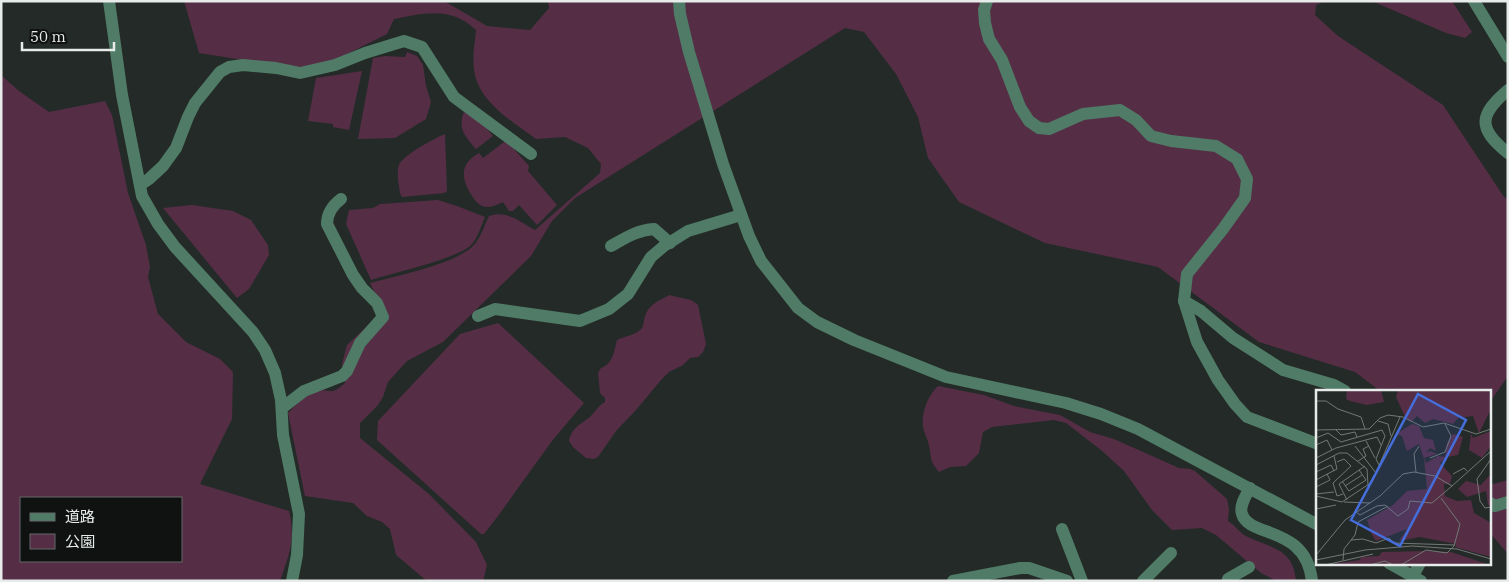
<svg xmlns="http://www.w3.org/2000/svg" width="1509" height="582" viewBox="0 0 1509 582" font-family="'IBM Plex Serif','Noto Sans JP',serif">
<rect width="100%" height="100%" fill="#232a27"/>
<g fill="#552e46" fill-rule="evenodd">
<path d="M184,1H444L487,26L530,30L549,8L548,1H1325L1316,5L1315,15L1338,36L1443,105L1504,197L1508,199V376L1490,402V391H1380L1355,372L1259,342L1158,267L1045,243L959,202L928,158L918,117L896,74L864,32L845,28L575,198L552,221L531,256L443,342L407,361L388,382L383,397L378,405L360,423V438L429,494L476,542L487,565L483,581H427L396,555L390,529L382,522L367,516L353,503L305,496L288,413C297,404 304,395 316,391C331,388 330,397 345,383L342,364L347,345L383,311L370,283C395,276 464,263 477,241C482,234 485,224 489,216C507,210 519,221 535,230L600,173L601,164L588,148L565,137L536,139C513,122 477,101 474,69C472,56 475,42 476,30C451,6 424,13 394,19L387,34L331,62L294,68L199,53Z"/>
<path d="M1367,1H1452L1472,32L1465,38L1446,33L1374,2Z"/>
<path d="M407,52L417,56L423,65L426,86L431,102L426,119L395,138L358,139L373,58L385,56L405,57Z"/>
<path d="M362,71L349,130L333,127V124L308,121L316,78Z"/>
<path d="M1,75L19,91L49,112L105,101L112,115L128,193L146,245L150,267L148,277L158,314L186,342L220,359L233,372L232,419L200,484L289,511C296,539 289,555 280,581H1ZM21,498H181V561H21Z"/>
<path d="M464,112L480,120L493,136L476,149C466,138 457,128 464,112Z"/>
<path d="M445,134L447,191L444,193L402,197L400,193C399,185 396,172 399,165C403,155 435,138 445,134Z"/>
<path d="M507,141L529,166L528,171L557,205L537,225L519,205L513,211H509L503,202C498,204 493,207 488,207C480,207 476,202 472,196C461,179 459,164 479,153L483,158L504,142Z"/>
<path d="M438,200L457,206L485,217C481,226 478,238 471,245C457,259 392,273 371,280L346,224L349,210L373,208L380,204Z"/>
<path d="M192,205L233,211L251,220L268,245L269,255L249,289L237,298L163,208Z"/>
<path d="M669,295L691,300L698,305L706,344L703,352L698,357L690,358L683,365L669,372L661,380L636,410L616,431L598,457L594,459L586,458L573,447L569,441C571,428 581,424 590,417C595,412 598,406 605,402V398L600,393L598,373L601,368C613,364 614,351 617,340C625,336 637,335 642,328C644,324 644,319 645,316C649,304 659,301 669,295Z"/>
<path d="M498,323L584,403L552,441L498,516L484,534H481L377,440L378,421L460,334Z"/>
<path d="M938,386L984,395L1014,406L1060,415L1090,432L1114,439L1179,468L1190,469L1195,471L1227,499L1229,509L1228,521C1235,525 1240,533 1246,536C1271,549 1293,547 1296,581H1276L1261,573L1216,535L1202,528L1172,530L1152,510L1124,471L1101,450L1066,423L1054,420L992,427L983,432L979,453L966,466L950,467L939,472C929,460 932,459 929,446C928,439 924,433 923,427C921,413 928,395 938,386Z"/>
<path d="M1508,480V554L1490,533V483L1493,484Z"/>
</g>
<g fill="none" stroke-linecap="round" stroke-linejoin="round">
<g stroke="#4f7b67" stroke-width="12">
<path d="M109,1L122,95L142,196L158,224L175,247L253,332L265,350L275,373L281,400L283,435L299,514L297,555L292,581"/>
<path d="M679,1L680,14L689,52L723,164L749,236L761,261L798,308L817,322L854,340L946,377L1066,403L1101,414L1138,429L1318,525"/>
<path d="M987,1L984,10L985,23L989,39L1002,60L1020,107L1029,121L1039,128L1049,129L1083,114L1120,110L1136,120L1151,136L1171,141L1216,146L1237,159L1247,179L1245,198L1223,229L1187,274L1184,301L1197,342L1218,380L1235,404L1247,417L1318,444"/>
<path d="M1474,1L1508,57"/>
<path d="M1508,90C1479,115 1477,128 1508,153"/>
<path d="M140,185L149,179L163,166L176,148L188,117L195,103L220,72L229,67L243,65L276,68L300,73L335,65L365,53L404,41L422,47L454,97L531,154"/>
<path d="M611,246C625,238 637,230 654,229L670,243"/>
<path d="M1184,301L1201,311L1233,338L1283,370L1334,385L1345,391"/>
<path d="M478,316L495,309L580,321L609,309L628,294L651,257L664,246L688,231L741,215"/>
<path d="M282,408L304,391L342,376L347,371L360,343L383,317L377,303L362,288L353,275L327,224C327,214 333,205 341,199"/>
<path d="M1250,488C1246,495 1239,506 1242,514C1249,538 1306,525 1312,581"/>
<path d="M1490,503L1495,506L1508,502"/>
<path d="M1062,529L1082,581"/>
<path d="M1389,563L1421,581"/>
<path d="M1413,576L1420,563"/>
<path d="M953,581L1020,568H1029L1067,581"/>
<path d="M1143,581L1171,553"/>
<path d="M1229,581L1228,579L1249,567"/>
</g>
</g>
<g transform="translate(1316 390)">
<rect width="175" height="175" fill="#232a27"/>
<path d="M31,0H65L68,12L51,15L34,11L30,9ZM82,0H175V19L163,43L157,26L142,28L137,34L117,29L109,33L101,26L95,32L89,27L80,7ZM96,34L103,36L108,48L117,50L120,61L114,58L110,63L114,61L121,64L108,68L110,73L122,66L129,67L131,53L137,44L147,47L142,65L131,67L124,73L136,86L134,94H128L129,106L141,111L155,110L158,123L175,133V167L139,157L140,154L104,147L83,151L91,139L60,151L56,145L51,130L77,115L91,101L111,99L108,69L103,54L91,61L86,46L80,44ZM175,41V56L166,68L153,60L155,43L157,48ZM175,84V115H172L170,101L151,107L142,99L150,91L165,95ZM111,161L135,162L174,175H9L44,170L45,167L63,166L66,162Z" fill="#552e46"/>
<path fill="none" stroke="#717875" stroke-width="1" d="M0,11H10L22,19L45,27L49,39M62,31L72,34L75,46M0,40L53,39L64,28L72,25L87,27L107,37L128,33L160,44L175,39M20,40L25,45L39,42L41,47M0,48L12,43L25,52L66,40L69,46L60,69L63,75M50,51L59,68M0,55L11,50L16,60M39,56L60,83M0,68L20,58L61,47L65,55M114,68L129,62L135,46L129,34M175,69L161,89L164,111L169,118L175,117M42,71L50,66L47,59L53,56M21,72L28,69L35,76L17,93L21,106L27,104M0,75L23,63H31L51,79L52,95M0,82L15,75L18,81M100,82L98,64L103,56M137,84L148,78L151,81M0,90L21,79L18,66M26,91L33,101L50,90L43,80M29,96L46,85M0,97L14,90L11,84M0,104L18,102M0,106L26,112L56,92L84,27M31,110L23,94L49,76M28,112L54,113M0,119L20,115M40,122L44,125L61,116L69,115L82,126L92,119L94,111L116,113L136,96M35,150L47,149L60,153L73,148L78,153L139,155M0,165L29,130L64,106L87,84L98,82L119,86L136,96L175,61M0,170L49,160L96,156L141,159L175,169M27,170L28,159L39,145L42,132L72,116M9,175L57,164M54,175L69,171L77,175M85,175L110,160L131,163L138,156L144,134L125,108"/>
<path fill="#456edc" fill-opacity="0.15" stroke="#456edc" stroke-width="2.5" d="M102,4L150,30L84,156L35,130Z"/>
<rect width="175" height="175" fill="none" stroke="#e7ecea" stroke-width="2.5"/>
</g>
<rect width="1509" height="582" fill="none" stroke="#e7ecea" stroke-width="5"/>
<rect x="20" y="497" width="162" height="65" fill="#0f1210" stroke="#656967"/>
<rect x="30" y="513" width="25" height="8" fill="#4f7b67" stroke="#656967"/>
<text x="65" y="522" font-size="15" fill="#e7ecea">道路</text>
<rect x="30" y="534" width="25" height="15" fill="#552e46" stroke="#656967"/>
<text x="65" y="547" font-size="15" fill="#e7ecea">公園</text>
<path d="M22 42v8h92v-8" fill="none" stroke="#e7ecea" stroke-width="2.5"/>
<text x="30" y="42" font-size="15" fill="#e7ecea" stroke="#0f1210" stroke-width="4" paint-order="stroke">50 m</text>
</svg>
